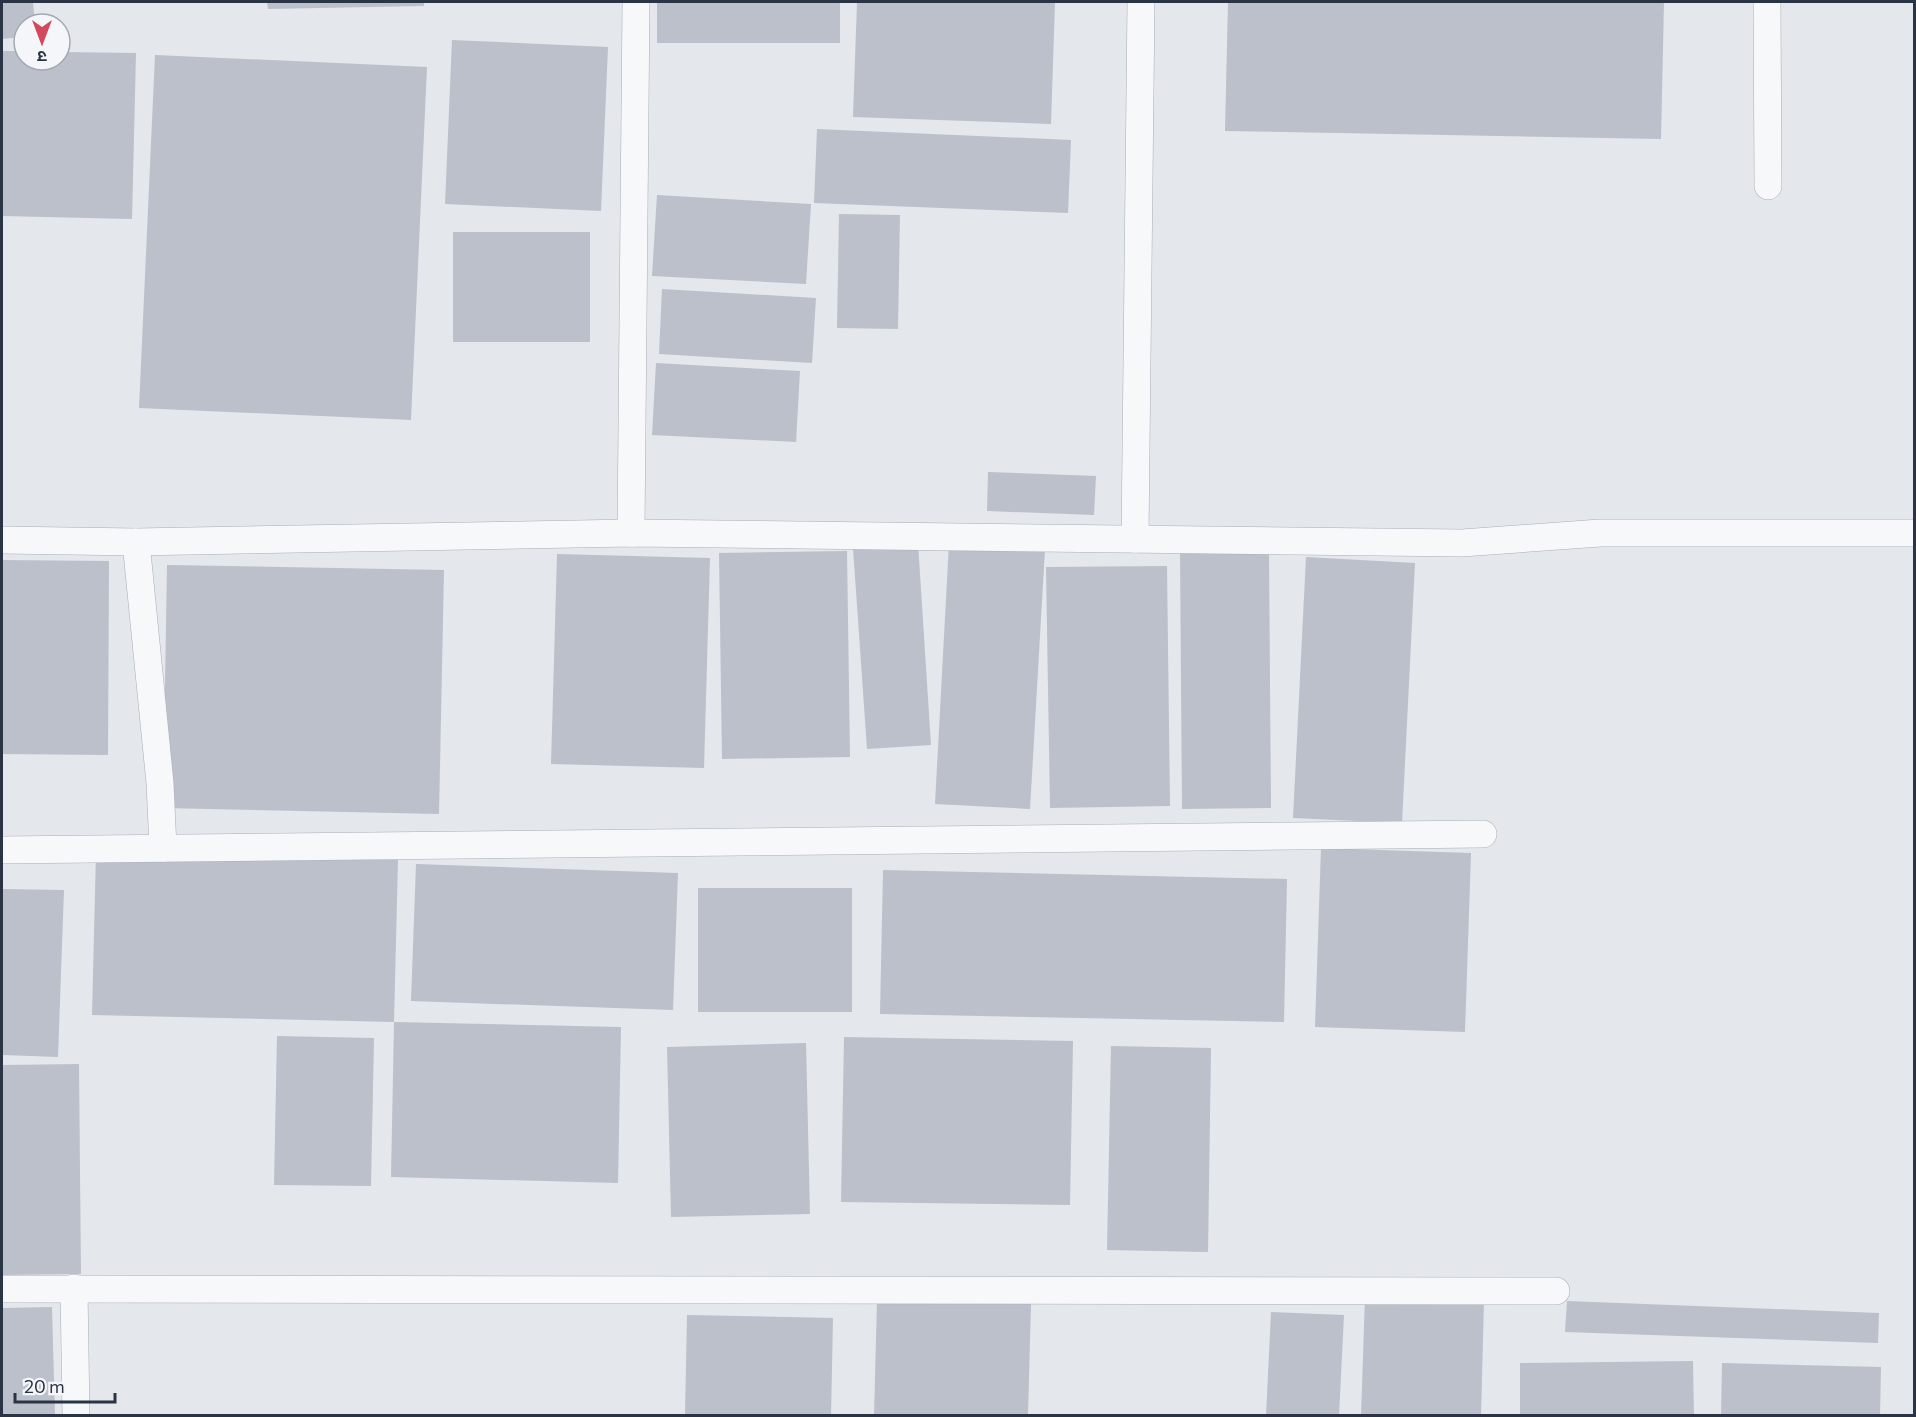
<svg xmlns="http://www.w3.org/2000/svg" width="1916" height="1417" viewBox="0 0 1916 1417" font-family="Commissioner,'Noto Sans Devanagari',sans-serif">
<rect width="100%" height="100%" fill="#e4e7ec"/>
<g fill="#bbc0ca">
<path d="M2,2H33L35,24H24V37L2,39Z"/>
<path d="M267,2H424V6L268,9Z"/>
<rect x="657" y="2" width="183" height="41"/>
<path d="M857,2H1055L1051,124L853,117Z"/>
<path d="M1228,2H1664L1661,139L1225,131Z"/>
<path d="M452,40L608,47L601,211L445,204Z"/>
<path d="M2,51H24V60H60V52L136,53L132,219L2,216Z"/>
<path d="M155,55L427,67L411,420L139,408Z"/>
<path d="M817,129L1071,140L1068,213L814,203Z"/>
<path d="M657,195L811,204L806,284L652,276Z"/>
<path d="M839,214L900,215L898,329L837,328Z"/>
<rect x="453" y="232" width="137" height="110"/>
<path d="M662,289L816,298L812,363L659,354Z"/>
<path d="M656,363L800,371L796,442L652,435Z"/>
<path d="M988,472L1096,476L1094,515L987,511Z"/>
<path d="M918,543L931,745L867,749L853,548Z"/>
<path d="M949,543L1045,549L1030,809L935,804Z"/>
<path d="M847,551L850,757L722,759L719,553Z"/>
<path d="M1180,553H1269L1271,808L1182,809Z"/>
<path d="M557,554L710,558L704,768L551,764Z"/>
<path d="M1306,557L1415,563L1402,823L1293,818Z"/>
<path d="M2,560L109,561L108,755L2,754Z"/>
<path d="M167,565L444,570L439,814L163,808Z"/>
<path d="M1167,566L1170,806L1050,808L1046,567Z"/>
<path d="M1321,848L1471,853L1465,1032L1315,1027Z"/>
<path d="M96,853L398,860L394,1022L621,1027L618,1183L391,1177L394,1022L92,1015Z"/>
<path d="M416,864L678,873L673,1010L411,1001Z"/>
<path d="M883,870L1287,879L1284,1022L880,1014Z"/>
<rect x="698" y="888" width="154" height="124"/>
<path d="M2,889L64,890L58,1057L2,1055Z"/>
<path d="M277,1036L374,1038L371,1186L274,1185Z"/>
<path d="M844,1037L1073,1041L1070,1205L841,1202Z"/>
<path d="M806,1043L810,1214L671,1217L667,1047Z"/>
<path d="M1111,1046L1211,1048L1208,1252L1107,1250Z"/>
<path d="M79,1064L81,1274L2,1275V1065Z"/>
<path d="M1365,1297L1484,1301L1481,1416H1361Z"/>
<path d="M877,1300L1031,1303L1028,1416H874Z"/>
<path d="M1567,1301L1879,1313L1878,1343L1565,1332Z"/>
<path d="M52,1307L55,1416H2V1308Z"/>
<path d="M1271,1312L1344,1315L1339,1416H1266Z"/>
<path d="M687,1315L833,1318L831,1416H685Z"/>
<path d="M1693,1361L1694,1416H1520V1363Z"/>
<path d="M1722,1363L1881,1367L1880,1416H1721Z"/>
</g>
<g fill="none" stroke-linecap="round" stroke-linejoin="round">
<defs>
<g id="street">
<path d="M1767,2L1768,186"/>
<path d="M631,533L636,2"/>
<path d="M1135,539L1141,2"/>
<path d="M2,540L136,542L631,533L1462,543L1600,533H1914"/>
<path d="M136,542L160,783L163,848"/>
<path d="M2,850L1483,834"/>
<path d="M74,1288L76,1416"/>
<path d="M2,1289L1556,1291"/>
</g>
</defs>
<use href="#street" stroke="#a9aeb7" stroke-width="28"/>
<use href="#street" stroke="#f7f8fa" stroke-width="27"/>
</g>
<rect width="1916" height="1417" fill="none" stroke="#2b3445" stroke-width="6"/>
<g transform="translate(42 42) rotate(180)"><circle r="28" fill="#f4f6f9" stroke="#a4a8b1" stroke-width="1.5"/>
<path d="M0-4.5L10 22L0 15L-10 22Z" fill="#d1495b"/>
<text y="-9" font-size="16" font-weight="bold" text-anchor="middle" fill="#2b3445">उ</text>
</g>
<path d="M15 1393v9h100v-9" fill="none" stroke="#2b3445" stroke-width="3"/>
<text x="24" y="1393" font-size="18" fill="#2b3445" stroke="#f4f6f9" stroke-width="4.5" paint-order="stroke">20 m</text>
</svg>
